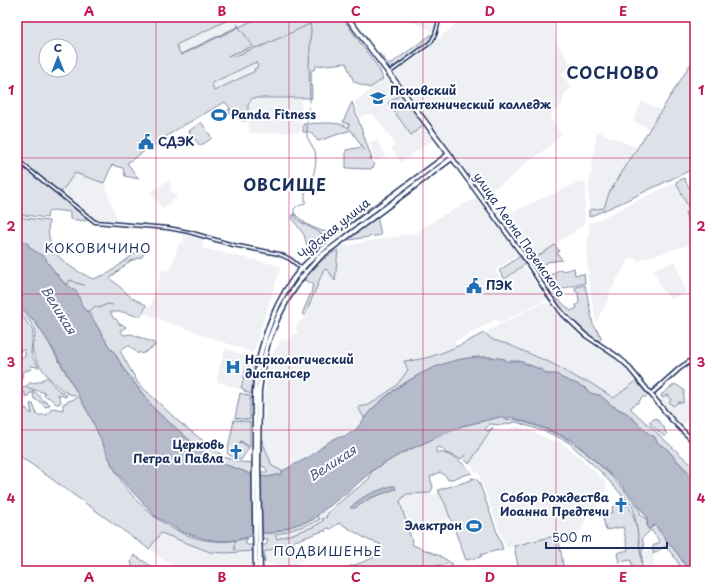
<svg xmlns="http://www.w3.org/2000/svg" width="712" height="588" viewBox="0 0 712 588" font-family="'Playpen Sans',sans-serif">
<rect width="100%" height="100%" fill="#fff"/>
<filter id="ink" filterUnits="userSpaceOnUse"><feTurbulence type="fractalNoise" baseFrequency=".025" numOctaves="2"/><feDisplacementMap in="SourceGraphic" scale="8" xChannelSelector="R" yChannelSelector="G"/><feConvolveMatrix kernelMatrix="1 2 1 2 8 2 1 2 1" color-interpolation-filters="sRGB"/></filter>
<g filter="url(#ink)">
<g fill="#eff0f4">
<path d="M234,17H260L180,55L176,45Z"/>
<path d="M408,17H438L434,32L418,24L412,23Z"/>
<path d="M452,17H553L556,42L572,66L562,74L571,87L564,95L562,105L549,116L561,134L551,145L518,170L515,174L498,186L480,194L392,76L396,71L454,26Z"/>
<path d="M256,62L258,67L255,71L214,91L212,83Z"/>
<path d="M389,78L401,94L388,104L411,134L424,125L434,139L401,162L391,148L395,144L373,114H367L359,117L355,102L383,79Z"/>
<path d="M252,98L301,99V129L299,132L249,133L248,105Z"/>
<path d="M642,101L661,110L650,129L633,121Z"/>
<path d="M597,131L638,148L609,193L604,208L589,210V185Z"/>
<path d="M378,140L379,144L386,155L376,162L369,142Z"/>
<path d="M75,173L104,183L119,224L96,222L60,194Z"/>
<path d="M168,180L172,186L169,188L177,198L162,208L151,192Z"/>
<path d="M581,181L586,183L584,225L529,262L499,218Z"/>
<path d="M676,182L690,211L685,213L695,243L643,259L640,261L630,257L608,295L610,296L596,322L588,276L587,254L589,224Z"/>
<path d="M476,198L479,199L519,253L495,271L502,280L523,265L546,299L499,323L497,319L454,342L456,347L446,352L414,361H404L408,370L396,386L369,405L358,408L364,418L358,425L359,426L353,432L352,431L346,436L336,438L308,457L282,471L272,467L262,440V425L265,415L264,399L270,356L282,339L285,342L298,332L295,328L303,318L324,269L327,270L335,280L339,247L416,233L438,218Z"/>
<path d="M184,234L204,239L201,248L281,266L253,353L143,313L146,305L150,307L162,269L170,272L179,243H184Z"/>
<path d="M675,261L686,293L671,299L662,290L654,269Z"/>
<path d="M543,302L545,304L548,302L580,336L586,340V341L618,360L636,381L614,398L587,381H583L551,363L507,344L493,340L484,333Z"/>
<path d="M225,348L249,357L240,389L218,382L217,377Z"/>
<path d="M695,381V408L687,417L689,419L681,426L660,400L672,391L683,405Z"/>
<path d="M515,426L524,428L553,441L555,439L573,451L606,482L605,485L608,486L595,508L592,512L591,511L578,535H573V538H562L561,535L506,548L478,472H476L469,464L493,427L503,431Z"/>
<path d="M423,493L431,495L439,493L450,518L411,531L401,500L407,495Z"/>
<path d="M325,508L328,512L326,516L327,518L313,527L277,539L275,535L313,523L319,518L317,516Z"/>
<path d="M161,533L210,552L252,551L253,571H179L149,549Z"/>
<path d="M294,542L295,545L300,546L305,560L297,563L301,571H281L282,566L265,563L264,552Z"/>
<path d="M652,549L655,571H645L643,551Z"/>
</g>
<g fill="#dee1e7" stroke="#7c88a2" fill-rule="evenodd">
<path d="M17,17H234L176,45L181,55L260,17H342L379,69L383,79L370,88L354,82L346,63L316,66L315,69L311,71L312,98H252L248,105V120L242,121L238,116L235,118L232,116L230,113H228L227,111L229,109L232,111L225,102L179,128L127,163L139,179L125,176L123,168L112,165L104,183L75,173L60,194L17,158ZM46,46H70V70H46ZM256,62L258,67L254,69L255,71L214,91L212,83Z"/>
<path d="M432,34L433,35L428,42L389,70L378,55L380,54L389,65Z"/>
<path d="M695,57V168L623,202L589,217V210L604,208L609,193Z"/>
<path d="M401,94L424,125L411,135L388,103Z"/>
<path d="M352,102L372,159L370,158L375,165L371,169L346,168V150L362,147L365,151L351,130L318,141L310,132H303V124C315,124 340,120 349,128V124L343,122Z"/>
<path d="M201,122L212,138L200,146L189,131Z"/>
<path d="M17,162L87,219L86,221L70,219V212L54,210L48,211L47,218L17,214Z"/>
<path d="M684,178L690,189L695,187V240L685,213L690,211L676,182Z"/>
<path d="M380,200L382,202L322,247L307,245L304,235L292,218L294,213C306,226 316,230 334,234Z"/>
<path d="M377,216L381,235L349,240L347,239Z"/>
<path d="M17,217L49,221C44,253 68,267 93,279L109,273L134,254L147,248L142,257L130,261L110,278L132,298L146,305L143,313L140,317L123,312H110L114,319H116L120,325L122,324L126,327L122,330H120L124,335L131,334L154,343L155,346L142,354L140,352L138,354L130,346H126L120,351L138,383L179,422L224,457L241,462L252,463V476L246,472L220,463L208,456L155,410L124,369L113,350H111L90,314L83,308L69,287L63,282L47,262L30,248L28,244L17,236Z"/>
<path d="M555,245L559,251L557,253L562,260L547,262L536,271L529,262Z"/>
<path d="M338,250L335,281L328,270L324,269L305,315L302,314L311,293L313,284L304,280C313,269 325,255 338,250Z"/>
<path d="M520,256L525,264L505,279L499,271Z"/>
<path d="M574,268L575,275L584,274L585,283L565,288L553,294L549,293L541,280L561,269L563,271Z"/>
<path d="M585,285L593,324L602,338L599,341C580,330 567,316 553,299L555,297H556L571,311L577,308L576,305L579,303L578,292L575,291V288L577,287Z"/>
<path d="M17,305C38,321 45,336 57,358C69,378 81,398 92,419C99,434 105,449 112,464C126,494 153,521 184,534C204,542 226,544 247,538L245,542L247,545H252V551L227,553L210,552L161,533L149,549L17,454V408L22,414L24,409L26,408L29,412L32,414L30,404H33L37,415H47L52,408L63,410V404L71,400L77,398L74,395C62,396 36,365 33,352C31,346 35,340 35,334C35,325 24,314 17,310Z"/>
<path d="M17,312L24,318L33,331L31,351L32,357L39,367L30,366L31,369L23,372L21,382L17,384V357H25V352L24,350L17,351Z"/>
<path d="M484,333L493,340L507,344L551,363L583,381H587L614,398L636,381L648,395L646,397H642L639,402L632,406L631,409L695,468V476L684,468L665,447C659,445 656,442 655,437L649,434L628,414L611,405L605,400L590,393L586,388L571,383L565,379L560,378L557,375L547,374L542,370L519,361L516,362L512,361L509,362L506,361L505,359C455,349 396,380 364,418L358,407L369,405L396,386L408,370L404,361C433,360 458,346 484,333Z"/>
<path d="M250,355L256,357L251,394L244,391V389L241,388Z"/>
<path d="M47,377L57,389L67,396L65,397L58,394L61,402L59,404H56L50,398L44,396L45,393L26,387V386L30,383L39,382Z"/>
<path d="M675,384L684,390V396L683,403L679,402L673,406L669,402L671,400L667,395L662,398L661,395Z"/>
<path d="M24,386C27,389 31,389 35,392C40,395 42,402 50,404L49,406L45,407L42,403L34,399L33,393H30L28,396L26,397L24,391L22,393L24,398L22,402L24,403L22,410L18,408L17,401L21,402L22,398L17,395V389L21,391Z"/>
<path d="M240,393L250,396V420L235,418Z"/>
<path d="M500,417C505,420 511,419 517,420C529,423 541,428 552,432C560,435 569,440 576,445C589,454 641,502 641,516L644,517L645,519L647,518V526L650,529L652,526H656C666,541 681,555 688,571H683L673,555L665,546L653,554V546L660,542L651,530L642,538L644,548L642,551V562L634,511L632,506L600,471L568,442L549,433L516,422L502,425L490,424L485,429L488,431L493,427L469,464L464,459L466,454L461,459L446,453L442,448L438,447L436,448V452C449,452 464,463 472,473L448,480L446,476L440,472L430,477L433,487L430,493L407,494L403,497V498L400,501L413,545L440,556L453,564L377,571H335C347,567 378,560 382,549L380,544L368,540L340,523L334,526L331,529L327,528L325,530L326,531H323L264,552L265,563L263,561L261,545H266L268,539L261,538V533H273L295,525L312,520L317,516L320,519L313,523L275,535L277,539L313,527L323,521L322,519L327,517L326,516L332,508L370,478L369,476L373,470L402,453L462,426Z"/>
<path d="M656,418L664,427L665,431L667,434L665,437L650,424V421Z"/>
<path d="M234,420L250,422V447L241,441L236,446L241,442L249,448L241,460L229,455L227,453Z"/>
<path d="M262,440L272,466L282,471V474L268,477L260,476V472H268L265,467L261,466L260,459Z"/>
<path d="M471,478L476,479L479,482L503,549L483,554L481,555V557L466,560L445,504L438,490L472,480Z"/>
<path d="M622,501C638,506 640,556 643,571H633L631,560L619,562L617,553L628,550L623,527L606,530L603,518L606,514L613,512L612,507L617,505L618,502Z"/>
<path d="M558,535L564,571H519L514,546Z"/>
<path d="M134,555L151,566L150,569L133,570L131,561Z"/>
</g>
<g fill="#b5bbca" stroke="#77839f">
<path d="M17,236L28,244L30,248L46,258L47,262L63,282L77,292L83,308L90,314L111,350H113L124,369L155,410L208,456L220,463L246,472L252,476L268,477L282,474V471C291,466 300,462 309,457C318,451 326,442 336,438C339,437 342,437 345,436C348,435 353,431 355,430C358,428 366,415 371,410C408,376 454,349 505,359L506,361H519L542,370L547,374H557C566,383 582,382 590,393L600,395L611,405L628,414L649,434L655,437C656,442 659,445 665,447L690,475L695,479V571H688C681,555 666,541 656,526L654,525L650,529H648L647,518L636,502L619,482L580,447L573,441L547,429L511,417L507,419L500,417L462,426L402,453L373,470L346,494L338,499L330,506L325,509L312,520L295,525L273,533H261L237,540L222,541L205,539L182,532L156,517L128,487L112,465L92,420L53,349L34,320L17,305Z"/>
<path d="M390,486H395L396,489L371,498L355,508H350C360,496 375,492 390,486Z"/>
</g>
<g fill="none" stroke-linecap="round" stroke-linejoin="round">
<g stroke="#77839f" stroke-width="1">
<path d="M232,17L234,20"/>
<path d="M181,54L239,26"/>
<path d="M228,56L253,46L237,24"/>
<path d="M234,57L254,48L262,46L310,24"/>
<path d="M307,122L310,101L309,65L311,29L309,17"/>
<path d="M297,206L294,209V216C305,228 320,228 327,241"/>
<path d="M299,206L305,203V193L312,183L316,162L315,151L307,137V125"/>
<path d="M65,285L68,284L69,281L71,280L76,283L84,285"/>
<path d="M87,311H90L95,306L99,308L107,304L113,305"/>
<path d="M234,540L236,541L234,546L235,550"/>
</g>
<defs>
<g id="minor">
<path d="M389,73L431,42L435,35L440,17"/>
<path d="M17,160L95,222L168,228L189,232L233,245L279,254L290,259L306,272"/>
</g>
<g id="major">
<path d="M452,158L522,254L550,297L563,314L585,335L618,357L626,364L672,420L695,443"/>
<path d="M651,394L680,368L695,358"/>
</g>
<g id="highway">
<path d="M256,571C255,527 254,482 255,438C255,418 254,399 256,380C260,342 277,296 303,267C321,248 343,233 364,217C392,196 421,175 449,154"/>
<path d="M260,571L258,465L259,390L263,363L268,342L278,317L288,298L302,277L321,256L452,158L347,17"/>
</g>
</defs>
<use href="#minor" stroke="#1b2f5e" stroke-width="5"/>
<use href="#major" stroke="#1b2f5e" stroke-width="6"/>
<use href="#highway" stroke="#1b2f5e" stroke-width="7"/>
<use href="#minor" stroke="#fff" stroke-width="2"/>
<use href="#major" stroke="#fff" stroke-width="3"/>
<use href="#highway" stroke="#fff" stroke-width="4"/>
</g>
</g>
<path fill="none" stroke="#c2185b" stroke-width="1" stroke-opacity="0.55" d="M156,17V571M289,17V571M423,17V571M556,17V571M17,158H695M17,294H695M17,430H695"/>
<defs>
<symbol id="university-bare" viewBox="-9 -9 18 18"><path d="M0-5L7-2L0 1L-7-2ZM-4 1L0 2.5L4 1V4Q0 6-4 4Z" fill="#1f6fb2" stroke="#fff" stroke-width="2.5" paint-order="stroke"/></symbol>
<symbol id="stadium-bare" viewBox="-9 -9 18 18"><path d="M0-5a6.5 5 0 1 0 0 10a6.5 5 0 1 0 0-10ZM-3.5-1.8h7v3.6h-7Z" fill="#1f6fb2" stroke="#fff" stroke-width="2.5" paint-order="stroke"/></symbol>
<symbol id="civic-bare" viewBox="-9 -9 18 18"><path d="M-.6-6.5H3V-4.5H.6V-3L4-1V1h2V6H-6V1h2V-1L-.6-3ZM-1.2 2.5V6h2.4V2.5Z" fill="#1f6fb2" stroke="#fff" stroke-width="2.5" paint-order="stroke"/></symbol>
<symbol id="hospital-bare" viewBox="-9 -9 18 18"><path d="M-5-5h3v3.5h4V-5h3V5h-3V1.5h-4V5h-3Z" fill="#1f6fb2" stroke="#fff" stroke-width="2.5" paint-order="stroke"/></symbol>
<symbol id="church-bare" viewBox="-9 -9 18 18"><path d="M-1.2-6h2.4v3.5h3.3v2.4h-3.3V6h-2.4V-.1h-3.3v-2.4h3.3Z" fill="#1f6fb2" stroke="#fff" stroke-width="2.5" paint-order="stroke"/></symbol>
</defs>
<g fill-rule="evenodd">
<use href="#university-bare" x="367" y="87" width="22" height="22"/>
<use href="#stadium-bare" x="208" y="104" width="22" height="22"/>
<use href="#civic-bare" x="135" y="131" width="22" height="22"/>
<use href="#civic-bare" x="463" y="275" width="22" height="22"/>
<use href="#hospital-bare" x="222" y="356" width="22" height="22"/>
<use href="#church-bare" x="225" y="441" width="22" height="22"/>
<use href="#church-bare" x="610" y="494" width="22" height="22"/>
<use href="#stadium-bare" x="463" y="515" width="22" height="22"/>
</g>
<g text-anchor="middle" stroke-width="4" stroke-linejoin="round" paint-order="stroke">
<g font-size="12" font-weight="bold" fill="#1b2f5e" stroke="#fff" text-anchor="start">
<text x="390" y="95">Псковский<tspan x="390" dy="14">политехнический колледж</tspan></text>
<text x="231" y="119">Panda Fitness</text>
<text x="158" y="146">СДЭК</text>
<text x="486" y="290">ПЭК</text>
<text x="245" y="364">Наркологический<tspan x="245" dy="14">диспансер</tspan></text>
<text x="224" y="449" text-anchor="end">Церковь<tspan x="224" dy="14">Петра и Павла</tspan></text>
<text x="609" y="502" text-anchor="end">Собор Рождества<tspan x="609" dy="14">Иоанна Предтечи</tspan></text>
<text x="462" y="530" text-anchor="end">Электрон</text>
</g>
<g font-size="12" fill="#1b2f5e" stroke="#fff">
<text transform="translate(334 229) rotate(-39)" y="4">Чудская улица</text>
<text transform="translate(519 235) rotate(55)" y="4">улица Леона Поземского</text>
</g>
<g font-size="13" letter-spacing="1" fill="#1b2f5e" stroke="#fff">
<text x="98" y="253">КОКОВИЧИНО</text>
<text x="328" y="556">ПОДВИШЕНЬЕ</text>
</g>
<g font-size="13" font-style="italic" fill="#49597e" stroke="#fff">
<text transform="translate(59 310) rotate(58)" y="5">Великая</text>
<text transform="translate(332 463) rotate(-33)" y="5">Великая</text>
</g>
<g font-size="16" font-weight="bold" letter-spacing="1" fill="#1b2f5e" stroke="#fff">
<text x="613" y="79">СОСНОВО</text>
<text x="285" y="191">ОВСИЩЕ</text>
</g>
</g>
<rect width="712" height="588" fill="none" stroke="#fff" stroke-width="44"/>
<g transform="translate(58 58)"><circle r="19" fill="#ffffff" stroke="#a4acbf"/>
<path d="M0-3L7 15L0 10L-7 15Z" fill="#1f6fb2"/>
<text y="-6" font-size="11" font-weight="bold" text-anchor="middle" fill="#1b2f5e">С</text>
</g>
<path d="M546 542v6h121v-6" fill="none" stroke="#1b2f5e" stroke-width="2"/>
<text x="552" y="542" font-size="12" fill="#1b2f5e" stroke="#ffffff" stroke-width="3" paint-order="stroke">500 m</text>
<rect x="22" y="22" width="668" height="544" fill="none" stroke="#c2185b" stroke-width="1.5"/>
<g font-size="13" text-anchor="middle" font-weight="bold" fill="#c2185b">
<text x="89" y="16">A</text>
<text x="222" y="16">B</text>
<text x="356" y="16">C</text>
<text x="490" y="16">D</text>
<text x="623" y="16">E</text>
<text x="11" y="95">1</text>
<text x="701" y="95">1</text>
<text x="11" y="231">2</text>
<text x="701" y="231">2</text>
<text x="11" y="367">3</text>
<text x="701" y="367">3</text>
<text x="11" y="503">4</text>
<text x="701" y="503">4</text>
<text x="89" y="582">A</text>
<text x="222" y="582">B</text>
<text x="356" y="582">C</text>
<text x="490" y="582">D</text>
<text x="623" y="582">E</text>
</g>
</svg>
